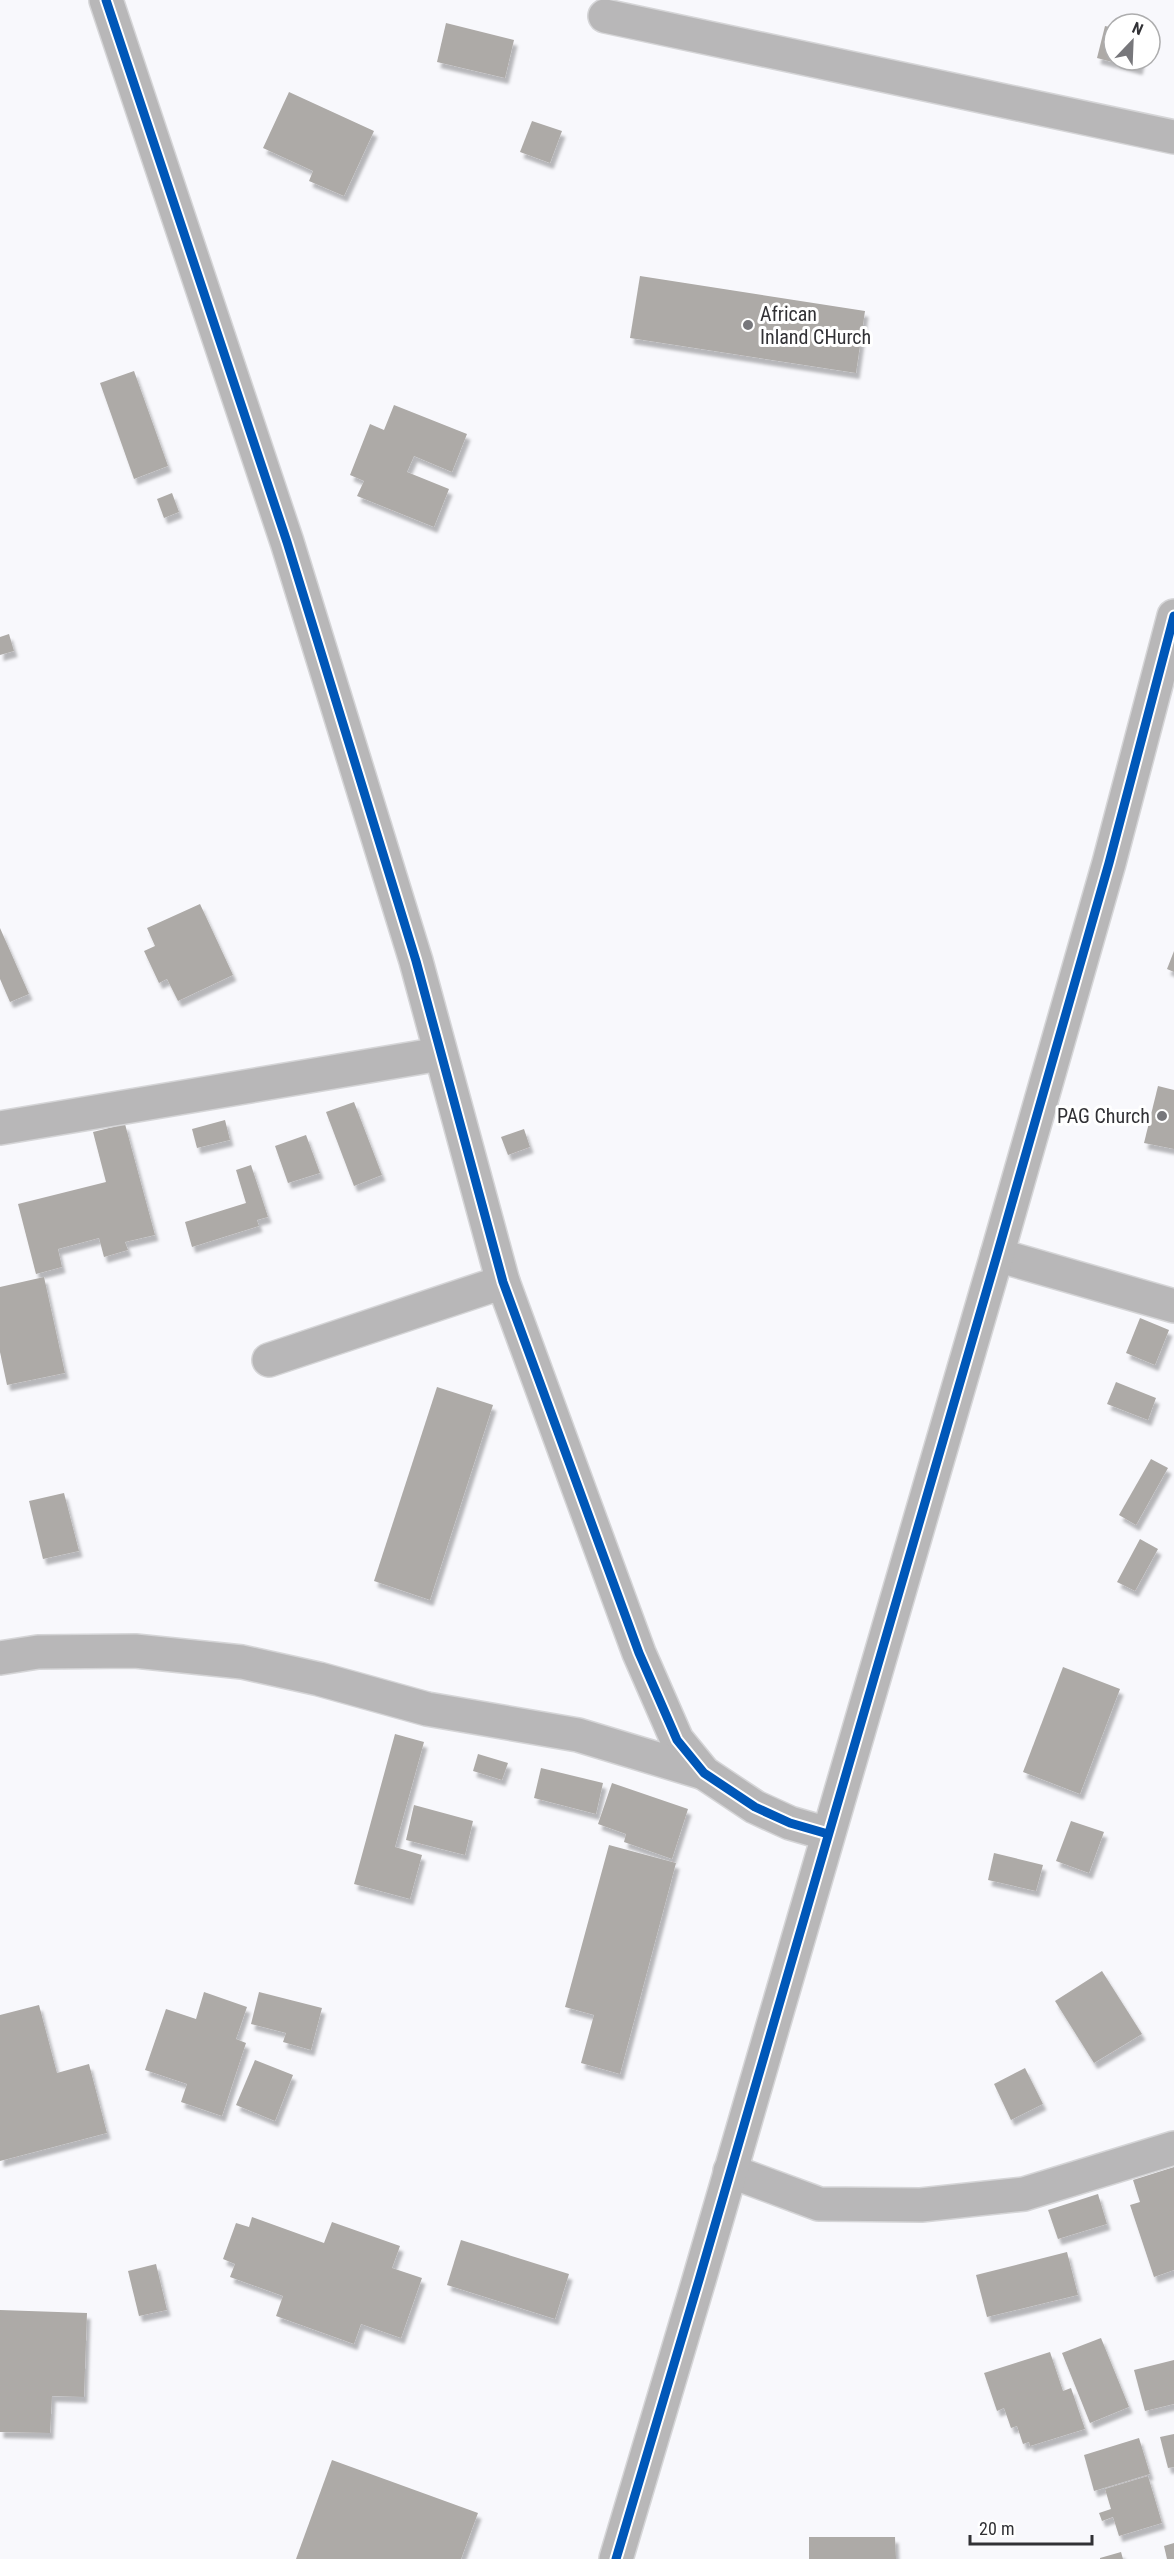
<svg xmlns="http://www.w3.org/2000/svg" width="1174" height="2559" viewBox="0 0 1174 2559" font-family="'Roboto Condensed',sans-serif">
<defs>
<filter id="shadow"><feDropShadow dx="3.5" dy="6" stdDeviation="1.5" flood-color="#0004"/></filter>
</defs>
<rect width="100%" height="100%" fill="#f8f8fc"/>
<g fill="#adaaa7" filter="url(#shadow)">
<path d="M446,23L514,40L505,78L437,62Z"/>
<path d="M1105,26L1114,28V60H1141L1139,69L1097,58Z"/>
<path d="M289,92L374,131L344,196L309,181L313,171L263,148Z"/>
<path d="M532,121L562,131L550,163L520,152Z"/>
<path d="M640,276L865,311L856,373L630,338Z"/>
<path d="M134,371L168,466L134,479L100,383Z"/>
<path d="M394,405L467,434L452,472L414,456L407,472L449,489L434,527L357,496L364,481L350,475L370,424L384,430Z"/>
<path d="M172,493L179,512L164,518L157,499Z"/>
<path d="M9,634L14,651L0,655V637Z"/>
<path d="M200,904L233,975L178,1001L167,979L159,983L144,951L155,946L147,928Z"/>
<path d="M0,928L29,994L10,1002L0,979Z"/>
<path d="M1174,951V972L1167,969Z"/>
<path d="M1158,1086L1174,1090V1149L1144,1143Z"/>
<path d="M354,1102L382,1175L354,1186L326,1112Z"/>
<path d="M225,1120L230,1140L197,1148L192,1129Z"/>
<path d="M125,1124L155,1235L125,1242L128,1250L104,1257L99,1238L58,1249L62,1267L36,1274L18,1204L106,1182L93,1132Z"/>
<path d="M524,1129L530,1147L508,1155L501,1137Z"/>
<path d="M306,1135L320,1173L288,1183L275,1146Z"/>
<path d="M251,1165L268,1217L257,1220L259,1226L192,1247L185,1222L246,1203L236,1170Z"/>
<path d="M44,1277L65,1373L7,1385L0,1352V1287Z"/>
<path d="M1140,1318L1169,1330L1155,1365L1126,1353Z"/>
<path d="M1116,1382L1156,1398L1148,1420L1107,1404Z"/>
<path d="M437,1387L493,1405L430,1600L374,1581Z"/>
<path d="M1151,1459L1168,1468L1136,1525L1119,1515Z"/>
<path d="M64,1493L79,1551L43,1559L29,1501Z"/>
<path d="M1140,1539L1158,1549L1135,1591L1117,1582Z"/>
<path d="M1063,1667L1120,1689L1080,1794L1023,1772Z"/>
<path d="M395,1734L424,1742L395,1847L422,1855L410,1899L354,1884Z"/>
<path d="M478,1754L508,1763L502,1780L473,1771Z"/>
<path d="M541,1768L603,1783L596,1814L534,1798Z"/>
<path d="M612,1783L688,1809L672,1859L624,1842L626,1834L598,1824Z"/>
<path d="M414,1805L473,1821L465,1855L406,1840Z"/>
<path d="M1071,1821L1104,1832L1089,1873L1056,1861Z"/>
<path d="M609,1845L676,1863L620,2074L581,2063L594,2015L565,2007Z"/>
<path d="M994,1853L1043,1865L1036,1891L988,1880Z"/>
<path d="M1102,1971L1142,2034L1094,2063L1055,2001Z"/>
<path d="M204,1992L247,2007L236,2039L246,2043L222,2116L181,2102L187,2084L145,2070L166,2009L196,2019Z"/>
<path d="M259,1992L322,2008L311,2050L283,2042L286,2033L251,2024Z"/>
<path d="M39,2005L57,2073L89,2064L107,2133L0,2161V2015Z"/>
<path d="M255,2060L293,2075L275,2121L236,2105Z"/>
<path d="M1025,2068L1043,2104L1011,2120L994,2084Z"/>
<path d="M1174,2167V2270L1154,2277L1130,2205L1140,2202L1133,2180Z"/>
<path d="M1098,2194L1107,2224L1058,2239L1048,2210Z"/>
<path d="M252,2217L324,2243L332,2222L400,2246L392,2268L422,2278L401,2338L361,2324L354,2344L276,2316L283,2296L230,2277L235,2264L223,2259L236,2223L249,2227Z"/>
<path d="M461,2240L569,2274L555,2319L447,2285Z"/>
<path d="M1067,2252L1078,2295L987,2317L976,2275Z"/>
<path d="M156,2264L167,2310L139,2316L128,2271Z"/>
<path d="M0,2310L87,2313L84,2397L52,2396L50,2433L0,2432Z"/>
<path d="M1101,2338L1129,2407L1090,2423L1062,2353Z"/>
<path d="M1050,2352L1063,2391L1071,2388L1085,2429L1030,2446L1029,2442L1023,2444L1017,2426L1011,2428L1004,2408L997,2411L984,2373Z"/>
<path d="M1174,2360V2404L1145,2411L1134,2370Z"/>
<path d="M1174,2434V2467L1168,2468L1160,2437Z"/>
<path d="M1139,2438L1150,2474L1094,2491L1084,2455Z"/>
<path d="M332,2460L478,2513L461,2559H296Z"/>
<path d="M1148,2476L1162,2523L1119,2536L1113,2517L1102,2521L1099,2513L1111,2509L1105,2489Z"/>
<path d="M809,2537H895L896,2559H809Z"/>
<path d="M1174,2543V2559H1167L1164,2546Z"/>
<path d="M1121,2552L1123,2559H1100V2558Z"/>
</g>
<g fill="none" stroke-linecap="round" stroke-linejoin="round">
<defs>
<g id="minor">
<path d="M106,0L287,542L416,961L503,1282L639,1653L677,1740L704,1773L755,1807L790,1823L828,1834"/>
<path d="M605,16L1174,137"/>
<path d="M0,1128L440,1054"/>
<path d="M997,1255L1174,1306"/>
<path d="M269,1360L503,1282"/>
<path d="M0,1658L38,1652L135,1651L242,1662L319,1679L427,1709L578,1735L704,1773"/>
<path d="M730,2171L819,2204L921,2205L1024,2194L1174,2148"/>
<path d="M616,2559L699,2280L997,1255L1109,863L1174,616"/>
</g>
</defs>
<use href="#minor" stroke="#d5d5d7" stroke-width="36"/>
<use href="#minor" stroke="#b8b7b8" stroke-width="33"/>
<defs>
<g id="cycleway">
<path d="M106,0L287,542L416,961L503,1282L639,1653L677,1740L704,1773L755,1807L790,1823L828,1834"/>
<path d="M616,2559L699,2280L997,1255L1109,863L1174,616"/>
</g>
</defs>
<use href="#cycleway" stroke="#fff" stroke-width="13"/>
<use href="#cycleway" stroke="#0057b8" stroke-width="9"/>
</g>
<g fill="#77777b" stroke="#fff" stroke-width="2">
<circle cx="748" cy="325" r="6"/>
<circle cx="1162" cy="1116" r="6"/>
</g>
<g text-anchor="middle" stroke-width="6" stroke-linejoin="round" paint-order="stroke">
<g font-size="20" fill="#313135" stroke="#fff" text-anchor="start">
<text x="760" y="321">African<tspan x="760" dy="23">Inland CHurch</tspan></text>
<text x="1150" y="1123" text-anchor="end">PAG Church</text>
</g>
</g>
<g transform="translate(1132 42) rotate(23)"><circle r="28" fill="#ffffff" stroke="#adadae" stroke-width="1.5"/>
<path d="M0-4.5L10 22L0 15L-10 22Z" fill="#77777b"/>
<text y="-9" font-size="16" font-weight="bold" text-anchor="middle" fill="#313135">N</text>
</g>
<path d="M970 2535v9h122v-9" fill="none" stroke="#313135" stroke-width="3"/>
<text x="979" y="2535" font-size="18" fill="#313135" stroke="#ffffff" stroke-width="4.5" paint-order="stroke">20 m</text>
</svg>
